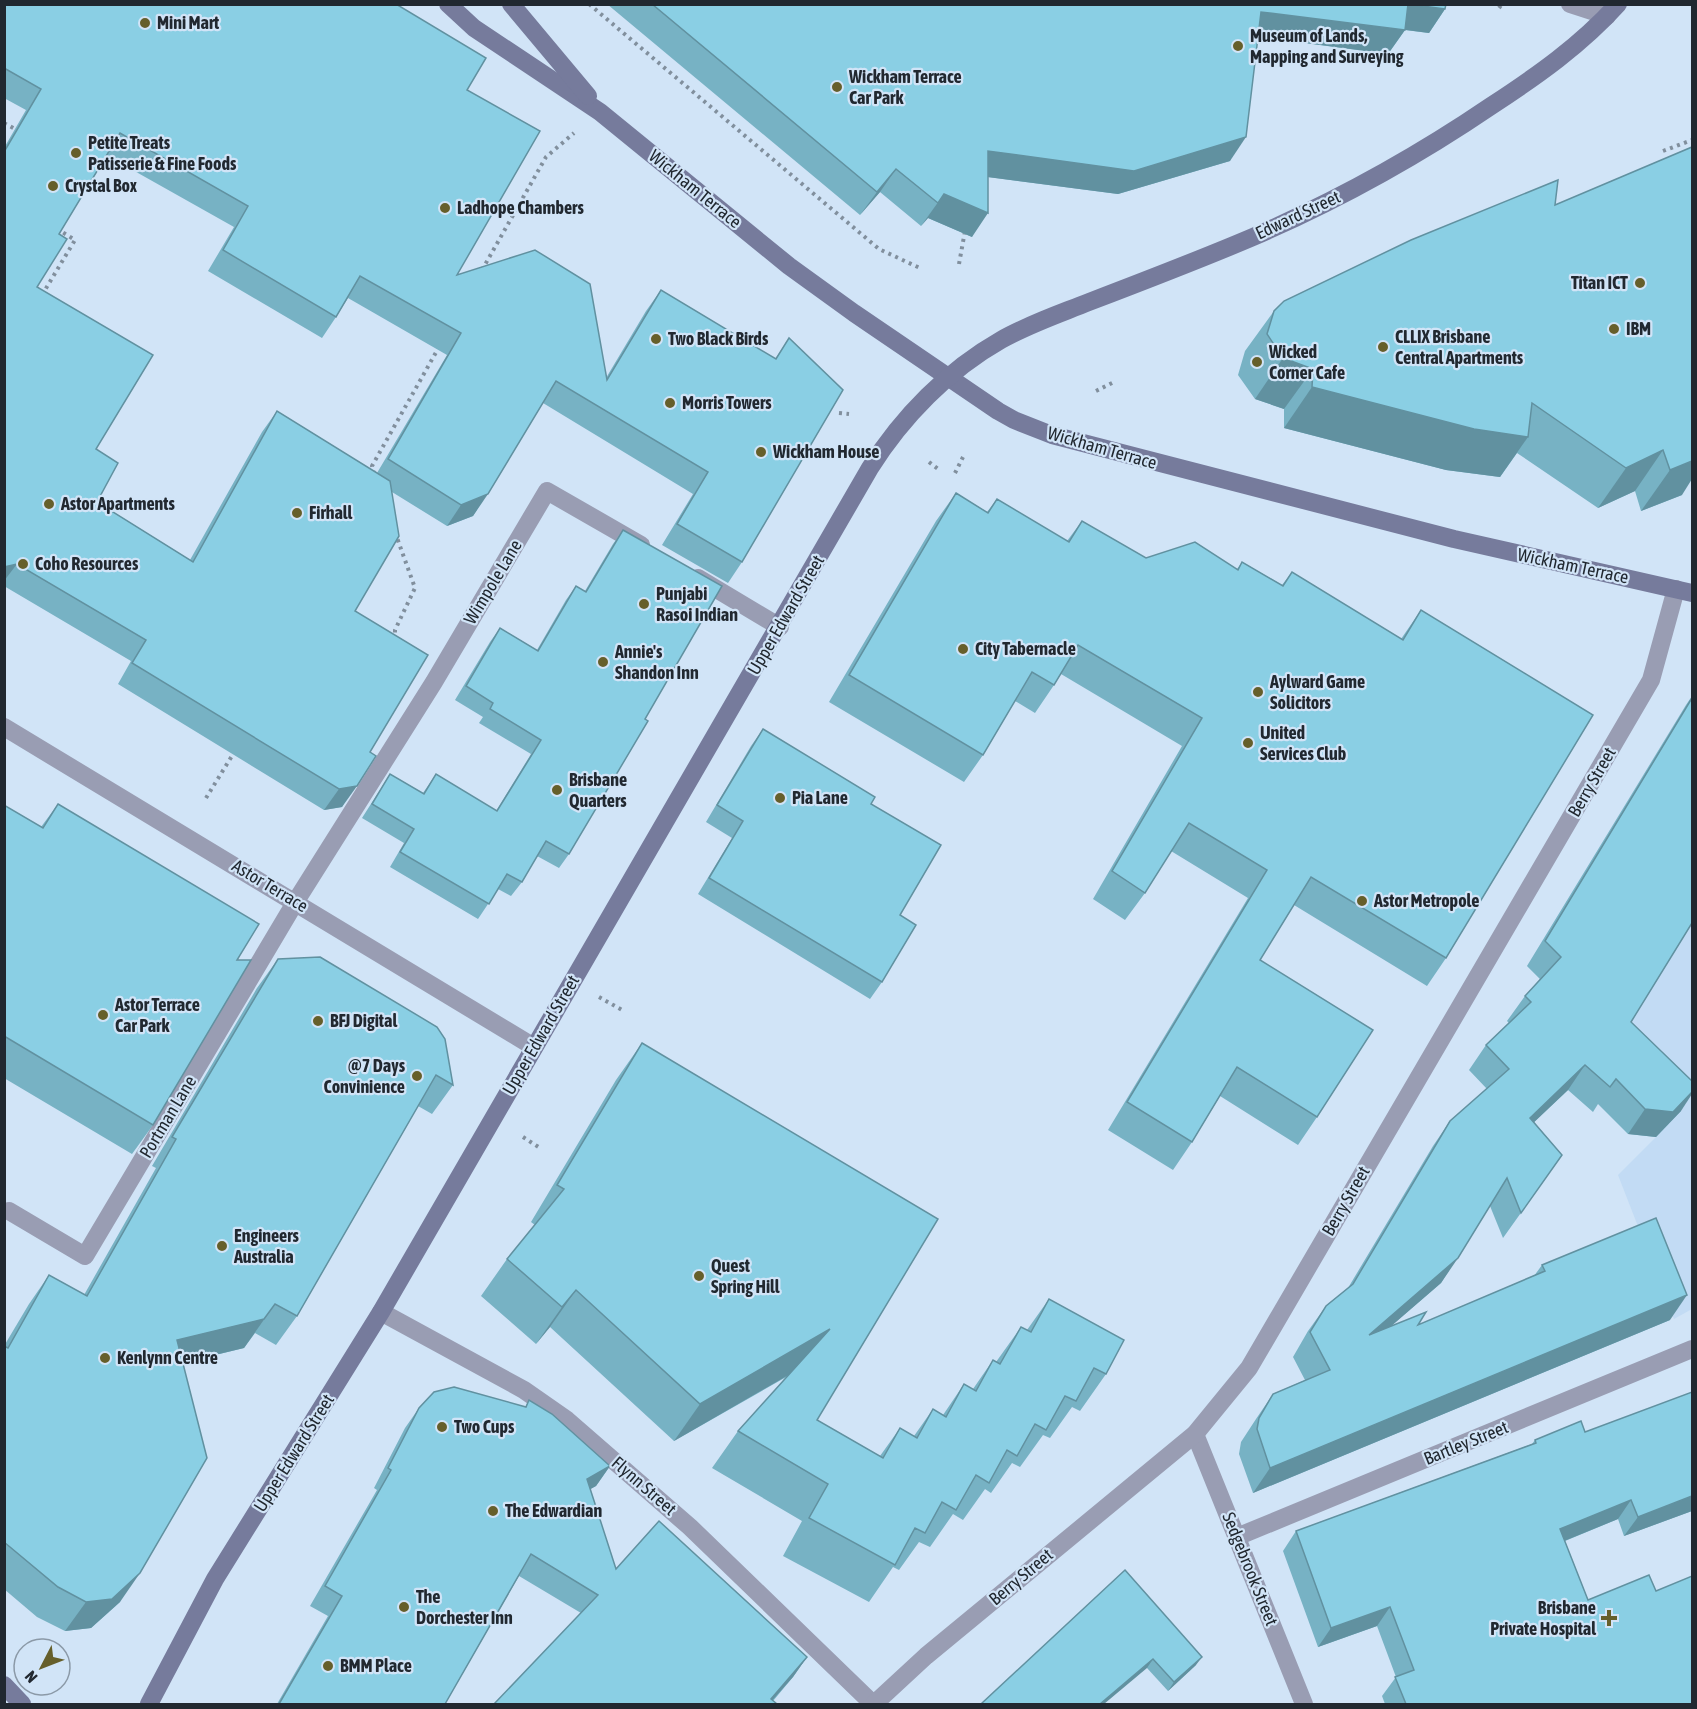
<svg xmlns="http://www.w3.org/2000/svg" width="1697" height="1709" viewBox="0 0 1697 1709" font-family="'Asap Condensed',sans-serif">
<rect width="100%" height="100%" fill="#d1e4f7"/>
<path fill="#c2dbf4" d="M1692,698V1309L1674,1319L1618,1175L1656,1137L1543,982L1527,966Z"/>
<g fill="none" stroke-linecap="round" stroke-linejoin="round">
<g stroke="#818f9d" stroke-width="4" stroke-dasharray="3 4.5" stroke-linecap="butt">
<path d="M589,4L879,249L922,269"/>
<path d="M1499,8L1502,4"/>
<path d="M4,123L15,129"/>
<path d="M1663,151L1692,140"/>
<path d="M959,264L965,231"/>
<path d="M482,270L546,157L574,133"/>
<path d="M42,295L75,240L59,230"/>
<path d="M1096,391L1116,381"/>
<path d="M839,413L849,414"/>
<path d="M929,462L938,469"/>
<path d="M955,473L963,457"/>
<path d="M374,474L372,466L439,347"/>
<path d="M395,640V630L415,588L396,535"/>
<path d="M206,798L235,751"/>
<path d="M599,997L622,1010"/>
<path d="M523,1137L540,1148"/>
</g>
<g stroke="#999db3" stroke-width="18">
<path d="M1570,4L1607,16"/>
<path d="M698,578L780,627"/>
<path d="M296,901L434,682L547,491L641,545"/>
</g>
<g stroke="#999db3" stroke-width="18">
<path d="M4,727L534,1047"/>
<path d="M9,1211L85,1256L296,901"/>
<path d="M381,1312L524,1390L567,1420L690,1527L873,1704"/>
<path d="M1195,1434L1304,1704"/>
<path d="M1239,1536L1692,1349"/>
<path d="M874,1704L926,1656L1195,1434L1249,1368L1651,680L1676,589"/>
</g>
<g stroke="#767b9c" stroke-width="18">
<path d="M448,4L474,28L600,112L789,266L854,313L998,411L1014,420L1052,435L1454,539L1692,593"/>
<path d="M511,4L588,96"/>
<path d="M4,1685L22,1704"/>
<path d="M149,1704L215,1579L381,1312L870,468C902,417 948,370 1001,340C1029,324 1059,314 1089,302C1144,281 1199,260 1253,237C1336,201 1416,157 1491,106C1537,76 1581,45 1618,4"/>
</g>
</g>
<g fill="#77b2c4" fill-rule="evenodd">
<path d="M4,4L467,90L457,275L606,378L646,311L661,290L775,359L789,338L742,562L728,583L662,545L693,494L543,403L473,516L447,526L392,492L355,611L370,752L342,807L324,810L118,684L131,661L4,586V148L26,110L4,98ZM106,155L234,227L208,271L322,338L336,317L348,298L447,355L377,473L277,411L262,432L190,560L97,502L96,449L37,287L59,234Z"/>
<path d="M607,4H1446L1445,9L1429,33L1405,30L1388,54L1258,37L1230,161L1118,194L988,177L972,237L928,218L921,226L880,192L860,215Z"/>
<path d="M1692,147L1682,495L1641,511L1635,491L1598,508L1517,453L1500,477L1446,470L1284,428V409L1255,399L1238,375L1245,351L1274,311L1555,205Z"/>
<path d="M956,493L987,512L997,499L1067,541L1082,521L1146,558L1237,569L1242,562L1282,585L1292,572L1401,639L1421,610L1446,958L1427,986L1294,905L1260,960L1317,1117L1298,1145L1220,1096L1192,1142L1173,1170L1108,1130L1248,898L1171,851L1145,893L1125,920L1093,899L1182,746L1061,674L1054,685L1035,713L1015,701L983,755L964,782L829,702L936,521Z"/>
<path d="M623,530L645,719L569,854L559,868L537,856L522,882L511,896L498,889L478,919L390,867L404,843L362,818L390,774L423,793L436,774L496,811L531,754L479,723L483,717L455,700L490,642L500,628L537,650L566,600L576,586L585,591L613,544Z"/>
<path d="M1692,696V923L1631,1022L1681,1111L1656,1137L1628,1134L1598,1104L1593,1112L1568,1090L1534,1122L1562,1155L1503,1238L1490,1206L1441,1283L1391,1326L1418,1325L1534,1276L1542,1265L1670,1320L1253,1493L1239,1454L1241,1442L1256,1419L1273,1394L1305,1380L1293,1357L1308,1331L1326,1306L1348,1288L1433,1146L1450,1121L1487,1089L1469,1070L1486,1045L1509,1023L1507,1021L1525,996L1540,979L1527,966L1686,705Z"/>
<path d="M763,729L871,804L900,915L882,982L870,999L698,894L732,838L706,822L751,746Z"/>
<path d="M58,804L237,960L153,1125L132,1154L4,1078V805L41,827Z"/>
<path d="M278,959L453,1085L432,1114L418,1106L297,1316L276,1345L255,1333L244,1348L183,1363L120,1602L91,1628L65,1631L37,1617L4,1589V1346L29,1304L49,1275L84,1295L156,1168L152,1166L257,988Z"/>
<path d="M642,1043L817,1420L880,1456L900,1428L914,1436L933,1409L943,1415L964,1384L973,1389L993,1360L996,1362L1021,1327L1027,1330L1049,1299L1106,1374L1080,1411L1072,1407L1050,1438L1043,1435L1020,1467L1012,1463L991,1493L985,1489L963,1520L953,1514L930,1547L919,1542L899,1570L893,1567L869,1602L783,1556L802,1521L712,1468L738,1431L788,1376L674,1441L550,1327L536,1344L481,1296L507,1259L535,1225L531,1222L616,1080Z"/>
<path d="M529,1400L610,1466L596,1486L590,1489L616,1569L807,1657L793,1677L773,1701L581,1613L519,1576L445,1704H277L328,1616L310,1606L377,1490L374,1488L405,1428L419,1408L525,1407Z"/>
<path d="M1585,1432L1692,1511L1624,1536L1618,1519L1565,1541L1588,1600L1692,1704H1385L1382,1696L1396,1677L1377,1626L1318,1647L1283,1551L1296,1531L1532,1444L1535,1440Z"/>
<path d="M1125,1570L1196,1665L1168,1691L1147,1668Z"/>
</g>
<g fill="#6191a0">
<path d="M1408,4L1445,9L1429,33L1391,28Z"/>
<path d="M1261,12L1405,30L1388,54L1245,35Z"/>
<path d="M1246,137L1230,161L1118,194L972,175L988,151Z"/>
<path d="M896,169L880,192L860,215L877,192Z"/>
<path d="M944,194L988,213L972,237L928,218L921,226Z"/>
<path d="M1283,358L1313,369L1284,409L1255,399Z"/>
<path d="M1312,387L1528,437L1500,477L1446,470L1284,428Z"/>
<path d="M1663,450L1635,491L1598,508L1626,468Z"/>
<path d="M1692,461V479L1682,495L1641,511L1670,470Z"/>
<path d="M488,494L473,516L447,526L461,505Z"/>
<path d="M17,564L4,581V567Z"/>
<path d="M357,786L342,807L324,810L339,789Z"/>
<path d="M1585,1065L1568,1090L1512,1143L1530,1118Z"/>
<path d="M1692,1092V1094L1681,1111L1656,1137L1628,1134L1645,1109Z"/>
<path d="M1458,1258L1441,1283L1352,1360L1369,1335Z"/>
<path d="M576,1290L550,1327L536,1344L562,1307Z"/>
<path d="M1687,1295L1670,1320L1253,1493L1270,1468Z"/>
<path d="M275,1304L244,1348L156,1369L177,1340Z"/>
<path d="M830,1329L804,1366L674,1441L700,1404Z"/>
<path d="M610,1466L596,1486L573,1499L587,1479Z"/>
<path d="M1692,1496V1511L1624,1536L1638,1517Z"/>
<path d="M1631,1500L1618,1519L1547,1548L1560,1529Z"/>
<path d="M140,1573L120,1602L91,1628L65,1631L86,1602Z"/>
<path d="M1390,1607L1377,1626L1318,1647L1331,1628Z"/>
<path d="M807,1657L793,1677L769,1704L771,1699Z"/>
<path d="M1202,1657L1196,1665L1168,1691L1174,1682Z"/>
<path d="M1153,1659L1147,1668L1104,1704H1100Z"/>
</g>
<g fill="#8acfe4" stroke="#6191a0" stroke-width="1.5">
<path d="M4,4H396L486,58L467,90L540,131L457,275L535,250L590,284L607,380L661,290L776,359L789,338L843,390L742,562L677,524L708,472L556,381L488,494L461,505L388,459L461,333L360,276L336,317L223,250L248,206L120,133L59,234L67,239L37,287L153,355L96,449L118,463L97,502L193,562L277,411L390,481L399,536L355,611L428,655L370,752L376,756L357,786L339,789L132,663L146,640L17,564L4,567V152L41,89L4,68Z"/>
<path d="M652,4H1408L1405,30L1261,12L1246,137L1134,171L988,151V213L944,194L938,203L896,169L877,192Z"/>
<path d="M1408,4H1446L1445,9Z"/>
<path d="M1692,147V461L1670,470L1663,450L1626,468L1532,403L1528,437L1474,429L1312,387L1313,369L1283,358L1267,334L1274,311L1284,301L1411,240L1558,180L1555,205Z"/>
<path d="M956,493L988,513L997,499L1069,542L1082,521L1146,558L1195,542L1238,570L1242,562L1283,586L1292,572L1403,640L1421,610L1593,715L1446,958L1311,877L1260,960L1373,1030L1317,1117L1237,1067L1192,1142L1127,1102L1267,870L1189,823L1145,893L1112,871L1202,718L1078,645L1054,685L1032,672L983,755L849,675Z"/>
<path d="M623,530L722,586L645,719L648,721L569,854L546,841L522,882L507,874L489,904L400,852L414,829L372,804L390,774L424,794L436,774L497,811L541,740L490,709L493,703L466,686L500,628L538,651L576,586L586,592Z"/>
<path d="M1692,698V923L1631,1022L1692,1081V1092L1673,1112L1645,1109L1616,1079L1610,1087L1585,1065L1530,1118L1562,1155L1521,1213L1507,1178L1458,1258L1369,1335L1426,1312L1418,1325L1545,1271L1542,1265L1656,1218L1687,1295L1270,1468L1257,1429L1259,1418L1273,1394L1330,1370L1310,1332L1326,1306L1353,1284L1450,1121L1509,1069L1486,1045L1531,1002L1525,996L1561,957L1545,941Z"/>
<path d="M763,729L875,797L871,804L941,845L900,915L916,925L882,982L709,878L743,821L717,805Z"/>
<path d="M58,804L259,924L237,960H251L153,1125L4,1036V805L43,828Z"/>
<path d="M320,957L437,1027L445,1039L453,1085L436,1075L297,1316L275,1304L264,1319L177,1340L207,1458L140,1573L112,1599L86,1602L58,1587L4,1542V1346L8,1348L49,1275L87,1296L176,1139L172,1137L278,959Z"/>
<path d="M642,1043L938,1219L817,1420L883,1458L900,1428L917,1438L933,1409L946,1417L964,1384L976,1391L993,1360L1000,1364L1021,1327L1031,1332L1049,1299L1124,1340L1106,1374L1094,1368L1076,1401L1065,1396L1046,1430L1035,1424L1017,1456L1007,1450L989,1483L976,1475L956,1510L942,1502L925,1533L915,1528L895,1565L809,1518L828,1484L738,1431L830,1329L700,1404L576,1290L562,1307L507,1259L564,1189L557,1185Z"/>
<path d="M454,1387L526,1407L529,1400L552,1414L610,1466L587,1479L616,1569L659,1521L807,1657L771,1699L777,1704H494L598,1595L531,1554L445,1704H279L342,1596L325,1586L391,1470L388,1468L419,1408L434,1392Z"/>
<path d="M1692,1392V1496L1638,1517L1631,1500L1560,1529L1588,1600L1649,1575L1656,1591L1692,1576V1704H1406L1395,1677L1414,1670L1390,1607L1331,1628L1296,1531L1536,1443L1535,1440L1581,1421L1585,1432Z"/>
<path d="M1125,1570L1202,1657L1174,1682L1153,1659L1100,1704H981Z"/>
</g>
<g fill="#665f2b" stroke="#d1e4f7" stroke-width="2">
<circle cx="145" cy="23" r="6"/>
<circle cx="1238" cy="46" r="6"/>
<circle cx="837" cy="87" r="6"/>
<circle cx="76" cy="153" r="6"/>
<circle cx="53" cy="186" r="6"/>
<circle cx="445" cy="208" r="6"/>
<circle cx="1640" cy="283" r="6"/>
<circle cx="1614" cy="329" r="6"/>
<circle cx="656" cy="339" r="6"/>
<circle cx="1383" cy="347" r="6"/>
<circle cx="1257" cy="362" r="6"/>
<circle cx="670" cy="403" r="6"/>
<circle cx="761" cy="452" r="6"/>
<circle cx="49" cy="504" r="6"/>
<circle cx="297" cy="513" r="6"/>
<circle cx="23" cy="564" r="6"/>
<circle cx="644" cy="604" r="6"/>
<circle cx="963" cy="649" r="6"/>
<circle cx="603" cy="662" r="6"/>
<circle cx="1258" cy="692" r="6"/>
<circle cx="1248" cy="743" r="6"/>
<circle cx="557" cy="790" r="6"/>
<circle cx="780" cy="798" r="6"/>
<circle cx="1362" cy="901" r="6"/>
<circle cx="103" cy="1015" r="6"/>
<circle cx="318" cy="1021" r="6"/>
<circle cx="417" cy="1076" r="6"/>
<circle cx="222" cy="1246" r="6"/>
<circle cx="699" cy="1276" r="6"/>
<circle cx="105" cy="1358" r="6"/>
<circle cx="442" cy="1427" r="6"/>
<circle cx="493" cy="1511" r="6"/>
<circle cx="404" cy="1607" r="6"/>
<path d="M1606 1609h6v6h6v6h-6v6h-6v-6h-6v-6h6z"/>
<circle cx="328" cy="1666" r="6"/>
</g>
<g text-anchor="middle" stroke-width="4.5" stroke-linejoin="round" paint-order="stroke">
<g font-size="18" font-weight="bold" fill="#212830" stroke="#d1e4f7" text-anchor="start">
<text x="157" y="29">Mini Mart</text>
<text x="1250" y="42">Museum of Lands,<tspan x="1250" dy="21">Mapping and Surveying</tspan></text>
<text x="849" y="83">Wickham Terrace<tspan x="849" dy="21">Car Park</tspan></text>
<text x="88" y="149">Petite Treats<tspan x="88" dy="21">Patisserie &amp; Fine Foods</tspan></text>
<text x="65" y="192">Crystal Box</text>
<text x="457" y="214">Ladhope Chambers</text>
<text x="1628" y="289" text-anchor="end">Titan ICT</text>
<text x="1626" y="335">IBM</text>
<text x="1395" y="343">CLLIX Brisbane<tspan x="1395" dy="21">Central Apartments</tspan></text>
<text x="668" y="345">Two Black Birds</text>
<text x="1269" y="358">Wicked<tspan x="1269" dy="21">Corner Cafe</tspan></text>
<text x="682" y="409">Morris Towers</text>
<text x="773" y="458">Wickham House</text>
<text x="61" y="510">Astor Apartments</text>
<text x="309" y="519">Firhall</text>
<text x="35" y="570">Coho Resources</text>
<text x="656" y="600">Punjabi<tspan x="656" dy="21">Rasoi Indian</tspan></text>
<text x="975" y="655">City Tabernacle</text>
<text x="615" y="658">Annie's<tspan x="615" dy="21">Shandon Inn</tspan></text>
<text x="1270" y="688">Aylward Game<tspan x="1270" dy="21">Solicitors</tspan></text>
<text x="1260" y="739">United<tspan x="1260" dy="21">Services Club</tspan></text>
<text x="569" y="786">Brisbane<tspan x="569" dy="21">Quarters</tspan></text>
<text x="792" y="804">Pia Lane</text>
<text x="1374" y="907">Astor Metropole</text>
<text x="115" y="1011">Astor Terrace<tspan x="115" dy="21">Car Park</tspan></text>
<text x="330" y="1027">BFJ Digital</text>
<text x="405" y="1072" text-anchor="end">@7 Days<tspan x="405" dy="21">Convinience</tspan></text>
<text x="234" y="1242">Engineers<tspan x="234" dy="21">Australia</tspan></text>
<text x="711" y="1272">Quest<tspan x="711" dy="21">Spring Hill</tspan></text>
<text x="117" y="1364">Kenlynn Centre</text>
<text x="454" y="1433">Two Cups</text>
<text x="505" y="1517">The Edwardian</text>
<text x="416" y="1603">The<tspan x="416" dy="21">Dorchester Inn</tspan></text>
<text x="1596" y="1614" text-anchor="end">Brisbane<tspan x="1596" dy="21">Private Hospital</tspan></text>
<text x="340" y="1672">BMM Place</text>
</g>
<g font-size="18" fill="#212830" stroke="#d1e4f7">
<text transform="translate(695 189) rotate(39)" y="6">Wickham Terrace</text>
<text transform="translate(1298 215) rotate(-25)" y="6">Edward Street</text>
<text transform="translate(1102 448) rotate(16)" y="6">Wickham Terrace</text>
<text transform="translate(1573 566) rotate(12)" y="6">Wickham Terrace</text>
<text transform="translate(493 582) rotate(-59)" y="6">Wimpole Lane</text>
<text transform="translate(786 615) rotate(-60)" y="6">Upper Edward Street</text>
<text transform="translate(1592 782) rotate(-60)" y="6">Berry Street</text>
<text transform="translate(270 886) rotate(31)" y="6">Astor Terrace</text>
<text transform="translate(541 1035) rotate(-60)" y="6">Upper Edward Street</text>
<text transform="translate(168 1117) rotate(-59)" y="6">Portman Lane</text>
<text transform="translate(1346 1201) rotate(-60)" y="6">Berry Street</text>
<text transform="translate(1466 1443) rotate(-22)" y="6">Bartley Street</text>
<text transform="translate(294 1453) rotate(-58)" y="6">Upper Edward Street</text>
<text transform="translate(644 1486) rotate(41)" y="6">Flynn Street</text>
<text transform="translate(1250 1569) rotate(68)" y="6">Sedgebrook Street</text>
<text transform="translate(1021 1577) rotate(-40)" y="6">Berry Street</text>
</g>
</g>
<rect width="1697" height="1709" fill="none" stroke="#212830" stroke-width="12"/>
<g transform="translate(42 1667) rotate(228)"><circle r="28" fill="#d1e4f7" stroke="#8b99a7" stroke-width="1.5"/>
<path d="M0-4.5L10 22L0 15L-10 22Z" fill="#665f2b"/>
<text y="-9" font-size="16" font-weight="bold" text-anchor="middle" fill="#212830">N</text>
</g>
</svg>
